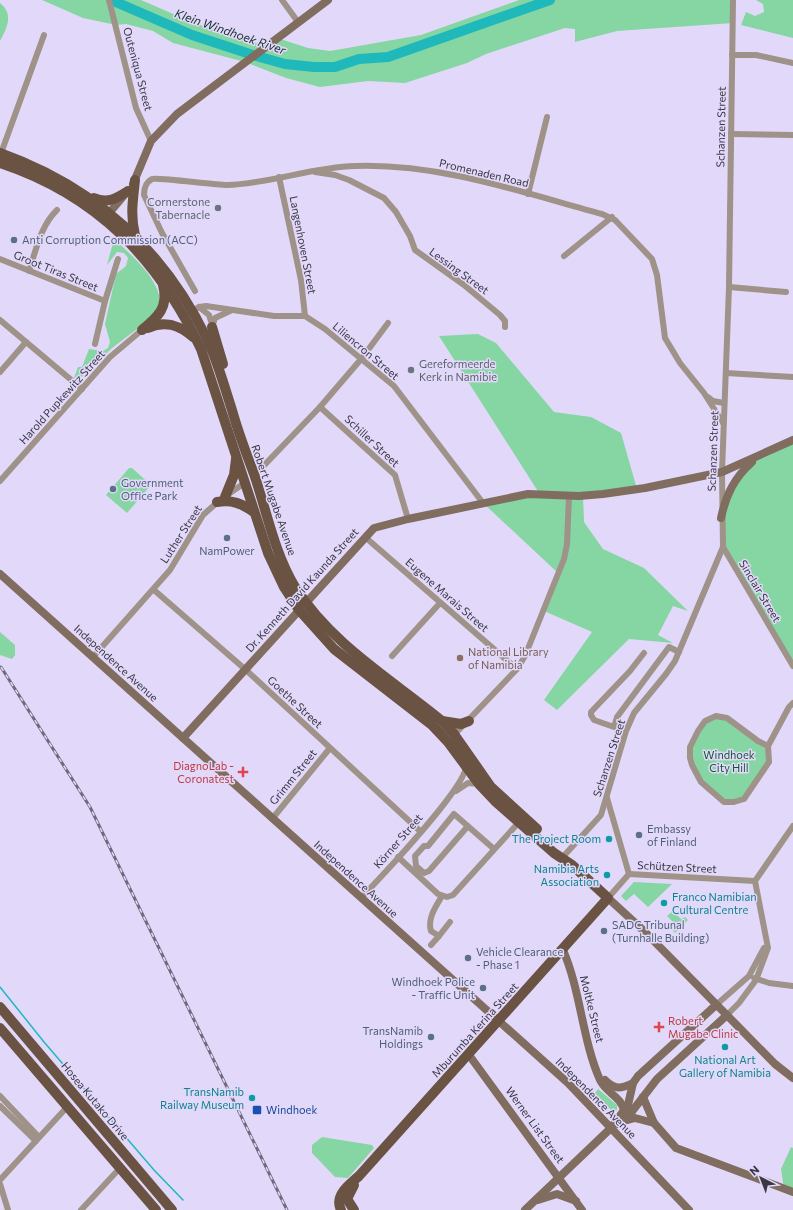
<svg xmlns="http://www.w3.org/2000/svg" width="793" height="1210" viewBox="0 0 793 1210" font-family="Commissioner,sans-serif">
<rect width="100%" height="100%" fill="#e2d9fa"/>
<g fill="#85d6a3">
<path d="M42,0H141L194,23L266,46L277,38L308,48L330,51L421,35L519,0H733V23L617,31L575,42V29L565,28L486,54L467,63L405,83L368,81L320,87L286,78L245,62L173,43L153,31L126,24L116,25L83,18Z"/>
<path d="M756,0H793V38L741,25L746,12L755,16L764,12L763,4Z"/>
<path d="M0,3C14,14 7,28 0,41Z"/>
<path d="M114,239C133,257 157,276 161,303L149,320L112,348L84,376L74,378L78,367H82L89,349L103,351L108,348L110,342L105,324L116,274L126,266L128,258L124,253L117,252L107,265Z"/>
<path d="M478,334L496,343L554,412L591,417L621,433L637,489L583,495L584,522L603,549L644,568L688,611L673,606L658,635L673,643L629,639L557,710L544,700L592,632L544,611L558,573L483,503L539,493L439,336Z"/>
<path d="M793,440V666L723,547L724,503L757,457Z"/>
<path d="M129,468H132L151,485L127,513L106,495Z"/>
<path d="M0,632L15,645V655L12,659L0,655Z"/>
<path d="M722,716L768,746L769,762L744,799L724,802L695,773L690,747L705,721Z"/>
<path d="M634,882L672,884L648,907L634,894L626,901L621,896Z"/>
<path d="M673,911L681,919L685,917L688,920L675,933L670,927L674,923L667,916Z"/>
<path d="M598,1089L617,1105V1110L612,1111L595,1093Z"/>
<path d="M322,1137L372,1145L374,1148L348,1178L335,1177L312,1153V1145Z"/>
<path d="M791,1147L793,1148V1192L784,1189L781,1169Z"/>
</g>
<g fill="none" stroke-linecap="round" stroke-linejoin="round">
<path stroke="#1fb8bb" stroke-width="1.5" d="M0,987L44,1042L154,1170L183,1200"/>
<path stroke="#1fb8bb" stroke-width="10" d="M111,0L192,35L253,55L285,64L314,67H335L359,59L388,57L550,0"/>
<g stroke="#9f9289" stroke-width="6">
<path d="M109,0L136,108L151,141"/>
<path d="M282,0L298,22"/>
<path d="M732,55H756L793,63"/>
<path d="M731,134L793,135"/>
<path d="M0,156L44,35"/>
<path d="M315,172L335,175L349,180L384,198L396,212L410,236L415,250L464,285L500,315L505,321V327"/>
<path d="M279,177L301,280L305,316"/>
<path d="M528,194L547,117"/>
<path d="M564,256L612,217"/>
<path d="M0,259L105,301"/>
<path d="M29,271C36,250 41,225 57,210"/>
<path d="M729,287L786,292"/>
<path d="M195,291L162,233L144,195C144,189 146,182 152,179C157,177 214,185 227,185C269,184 312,167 355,166C439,163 521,192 602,214L615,220L652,259L657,275L665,338L680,363L704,393L723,423"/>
<path d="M199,307L209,315L212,324"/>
<path d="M190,313L199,307L206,306L274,316H305L325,329L394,386L483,503"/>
<path d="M0,320L82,389"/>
<path d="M212,327L215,318L230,311"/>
<path d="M95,344L105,301L118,259"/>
<path d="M0,372L26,342"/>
<path d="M726,373L793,377"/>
<path d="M708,397L713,401L724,403"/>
<path d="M320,407L395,475L408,519"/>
<path d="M253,477L320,407L362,358L388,323"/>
<path d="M0,481L110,357L142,330"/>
<path d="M227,495L246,482"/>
<path d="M365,537L517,669"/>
<path d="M723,547L793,666"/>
<path d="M154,590L246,670L420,831"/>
<path d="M644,653L630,671L591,712V715L594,720L614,727L617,717L669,647L679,652"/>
<path d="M392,656L440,603"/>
<path d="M93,657L170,570L203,515L220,500"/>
<path d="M453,736L517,669L525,656L564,559L567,544L569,496"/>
<path d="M768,746L758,741L727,718L716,716L705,721L698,731L690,747V758L692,765L701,782L724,802H734L744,799L769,762L768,746L789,707L793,703"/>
<path d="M456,791L468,783L479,784"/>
<path d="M607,798L629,874"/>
<path d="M272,819L330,748"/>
<path d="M468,826L429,871L424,873L416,866L415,856L424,846H428L454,814L494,849"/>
<path d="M398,857L438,894L447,897L453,895L521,820"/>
<path d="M561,859L601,815L626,731L634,713L666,674L675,661L723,547L722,472L729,287L733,0"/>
<path d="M629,874L755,881"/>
<path d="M442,896C436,906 427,919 431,931L439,936L450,922"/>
<path d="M361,898C380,878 466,787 466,766"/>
<path d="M608,898L629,874"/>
<path d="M431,945L439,936"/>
<path d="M754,978L769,983L793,986"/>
<path d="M716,1005L749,976L764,948"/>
<path d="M727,1015L739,1003L756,980L768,948L755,881L793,826"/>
<path d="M0,1096L39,1137"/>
<path d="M0,1106L36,1141"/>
<path d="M0,1180L68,1106"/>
<path d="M0,1184L8,1210"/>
<path d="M81,1210L120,1168"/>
</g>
<g stroke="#806d60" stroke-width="8">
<path d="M133,184L151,141L177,114L328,0"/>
<path d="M105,218L126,193"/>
<path d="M721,518C726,495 734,478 752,462"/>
<path d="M0,574L568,1083L689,1210"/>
<path d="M183,738L374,528L408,519L528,494L579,496L603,494L645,488L722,472L793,440"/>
<path d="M608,898L645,932L775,1064L793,1078"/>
<path d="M563,950C581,992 582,1039 600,1080C606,1093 622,1097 624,1111"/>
<path d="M469,1055L582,1210"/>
<path d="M605,1080C615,1090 621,1089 633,1083"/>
<path d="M643,1097L654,1123L676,1148L793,1192"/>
<path d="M624,1121L635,1118L654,1123"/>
<path d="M618,1124L630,1114L657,1079L727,1015"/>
<path d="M538,1200L557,1194L576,1201"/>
<path d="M525,1210L611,1128L628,1105L633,1083L638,1076L716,1005"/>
</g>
<g stroke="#6a5343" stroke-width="10">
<path d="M0,153C95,187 163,248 207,339C218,362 224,386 232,410C238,432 246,453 254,474C267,512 274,552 295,587C331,644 391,679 442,721L454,734L491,787L537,829"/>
<path d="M0,163C97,195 158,259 201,349L268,553L284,587L299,610L334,649L432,725L448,742L479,784L496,802L554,853L572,865L608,898L359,1176C349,1185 334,1195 341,1210"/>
<path d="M94,198C108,204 117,198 128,191"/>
<path d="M135,235C130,215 133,200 135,180"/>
<path d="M212,327L223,364"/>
<path d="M148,328C165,320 179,325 193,337"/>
<path d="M142,330C158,317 169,307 163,285"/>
<path d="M225,497L234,475L236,459"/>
<path d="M217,502C232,499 242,504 254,512"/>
<path d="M442,721L461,724L469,721"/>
<path d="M0,1007L172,1210"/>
<path d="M0,1028L156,1210"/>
<path d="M354,1210L347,1199L354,1185"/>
</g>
<defs>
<path id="rail" d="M1,667L90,807L287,1210"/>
</defs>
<use href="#rail" stroke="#6f697c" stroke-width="3"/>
<use href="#rail" stroke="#e2d9fa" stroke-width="1.5" stroke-dasharray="4.5" stroke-linecap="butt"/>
</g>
<g fill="#6b7280" stroke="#e2d9fa" stroke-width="1.5">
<circle cx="218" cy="208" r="4"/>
<circle cx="411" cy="370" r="4"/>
</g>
<g fill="#5c6f8a" stroke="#e2d9fa" stroke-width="1.5">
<circle cx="14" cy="240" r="4"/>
<circle cx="113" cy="489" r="4"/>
<circle cx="227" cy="538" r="4"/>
<circle cx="639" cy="835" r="4"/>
<circle cx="604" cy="931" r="4"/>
<circle cx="468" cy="958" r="4"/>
<circle cx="483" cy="988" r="4"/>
<circle cx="431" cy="1037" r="4"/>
</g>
<circle fill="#8d6e63" stroke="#e2d9fa" stroke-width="1.5" cx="460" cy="658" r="4"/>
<g fill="#e0444e" stroke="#e2d9fa" stroke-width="1.5">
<path d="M241 766h4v4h4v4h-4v4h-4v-4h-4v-4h4z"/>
<path d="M657 1021h4v4h4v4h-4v4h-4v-4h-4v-4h4z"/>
</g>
<g fill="#0f9aa8" stroke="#e2d9fa" stroke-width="1.5">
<circle cx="609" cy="839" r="4"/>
<circle cx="607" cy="875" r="4"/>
<circle cx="664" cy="903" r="4"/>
<circle cx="725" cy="1047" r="4"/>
<circle cx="252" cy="1098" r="4"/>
</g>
<rect fill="#1a4fb4" stroke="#e2d9fa" stroke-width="1.5" x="252" y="1105" width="10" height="10" rx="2"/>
<g text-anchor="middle" stroke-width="3" stroke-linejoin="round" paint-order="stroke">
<g font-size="11" fill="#3b3744" stroke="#e2d9fa">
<text transform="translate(138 69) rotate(75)" y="4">Outeniqua Street</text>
<text transform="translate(721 127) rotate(-89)" y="4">Schanzen Street</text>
<text transform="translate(484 173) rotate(13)" y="4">Promenaden Road</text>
<text transform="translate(303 245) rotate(79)" y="4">Langenhoven Street</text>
<text transform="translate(56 271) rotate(22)" y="4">Groot Tiras Street</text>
<text transform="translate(459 271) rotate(36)" y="4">Lessing Street</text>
<text transform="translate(366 351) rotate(40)" y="4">Liliencron Street</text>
<text transform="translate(62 397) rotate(-48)" y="4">Harold Pupkewitz Street</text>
<text transform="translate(372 441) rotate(43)" y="4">Schiller Street</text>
<text transform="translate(713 451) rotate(-88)" y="4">Schanzen Street</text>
<text transform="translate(274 500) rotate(71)" y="4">Robert Mugabe Avenue</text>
<text transform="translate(181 534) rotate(-57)" y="4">Luther Street</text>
<text transform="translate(302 590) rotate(-48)" y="4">Dr. Kenneth David Kaunda Street</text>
<text transform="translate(760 591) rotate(59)" y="4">Sinclair Street</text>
<text transform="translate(447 595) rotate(41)" y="4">Eugene Marais Street</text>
<text transform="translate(116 663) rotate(42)" y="4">Independence Avenue</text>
<text transform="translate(295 702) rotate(43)" y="4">Goethe Street</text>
<text transform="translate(609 758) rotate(-72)" y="4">Schanzen Street</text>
<text transform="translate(293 777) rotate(-51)" y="4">Grimm Street</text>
<text transform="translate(398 841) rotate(-49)" y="4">Körner Street</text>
<text transform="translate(677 867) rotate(3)" y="4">Schützen Street</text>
<text transform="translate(356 879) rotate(42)" y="4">Independence Avenue</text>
<text transform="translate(592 1009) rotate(76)" y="4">Moltke Street</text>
<text transform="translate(475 1030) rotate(-48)" y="4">Mburumba Kerina Street</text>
<text transform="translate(596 1098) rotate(45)" y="4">Independence Avenue</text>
<text transform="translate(95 1101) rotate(50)" y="4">Hosea Kutako Drive</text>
<text transform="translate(535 1125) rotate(54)" y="4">Werner List Street</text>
</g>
<g font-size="11" fill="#5b616d" stroke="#e2d9fa" text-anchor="end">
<text x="210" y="206">Cornerstone<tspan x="210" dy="13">Tabernacle</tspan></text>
<text x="419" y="368" text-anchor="start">Gereformeerde<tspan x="419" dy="13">Kerk in Namibie</tspan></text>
</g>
<g font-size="11" fill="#4e5e75" stroke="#e2d9fa" text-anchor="start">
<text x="22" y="244">Anti Corruption Commission (ACC)</text>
<text x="121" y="487">Government<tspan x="121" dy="13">Office Park</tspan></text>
<text x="227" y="555" text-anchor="middle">NamPower</text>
<text x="647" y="833">Embassy<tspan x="647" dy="13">of Finland</tspan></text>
<text x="612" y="929">SADC Tribunal<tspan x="612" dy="13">(Turnhalle Building)</tspan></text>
<text x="476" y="956">Vehicle Clearance<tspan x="476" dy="13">- Phase 1</tspan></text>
<text x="475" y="986" text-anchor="end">Windhoek Police<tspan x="475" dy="13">- Traffic Unit</tspan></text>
<text x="423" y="1035" text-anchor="end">TransNamib<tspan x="423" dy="13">Holdings</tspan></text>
</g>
<g font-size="11" fill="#785e54" stroke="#e2d9fa" text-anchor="start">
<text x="468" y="656">National Library<tspan x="468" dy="13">of Namibia</tspan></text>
</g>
<g font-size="11" fill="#115532" stroke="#e2d9fa">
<text x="729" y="759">Windhoek<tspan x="729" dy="13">City Hill</tspan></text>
</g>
<g font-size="11" fill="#be3a42" stroke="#e2d9fa" text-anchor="end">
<text x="234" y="770">DiagnoLab -<tspan x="234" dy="13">Coronatest</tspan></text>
<text x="668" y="1025" text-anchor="start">Robert<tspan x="668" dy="13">Mugabe Clinic</tspan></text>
</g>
<g font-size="11" fill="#0d838f" stroke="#e2d9fa" text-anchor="end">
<text x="601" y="843">The Project Room</text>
<text x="599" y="873">Namibia Arts<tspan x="599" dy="13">Association</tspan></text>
<text x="672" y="901" text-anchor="start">Franco Namibian<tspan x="672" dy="13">Cultural Centre</tspan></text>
<text x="725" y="1064" text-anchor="middle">National Art<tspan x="725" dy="13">Gallery of Namibia</tspan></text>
<text x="244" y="1096">TransNamib<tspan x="244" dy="13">Railway Museum</tspan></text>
</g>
<g font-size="11" fill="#164399" stroke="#e2d9fa" text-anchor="start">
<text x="266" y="1114">Windhoek</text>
</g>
<g font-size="12" font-style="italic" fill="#1a3132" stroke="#e2d9fa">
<text transform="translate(230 32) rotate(19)" y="4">Klein Windhoek River</text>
</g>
</g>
<g transform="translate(761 1178) rotate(318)" stroke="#e2d9fa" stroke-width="3" paint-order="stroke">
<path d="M0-3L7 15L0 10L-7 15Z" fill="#3b3744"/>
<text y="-6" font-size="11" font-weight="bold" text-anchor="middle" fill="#3b3744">N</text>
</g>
</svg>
